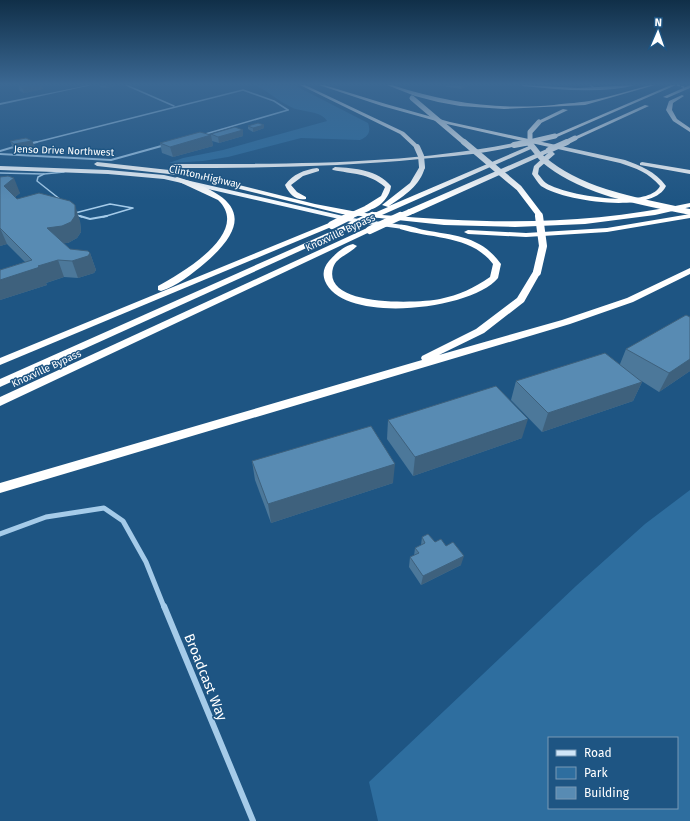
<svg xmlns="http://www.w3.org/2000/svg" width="690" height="821" viewBox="0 0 690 821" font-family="'Fira Sans',sans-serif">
<rect width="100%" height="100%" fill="#1e5583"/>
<g fill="#2e6e9f" fill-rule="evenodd">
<path d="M255,85H294L368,123C371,131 369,136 360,140L301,138L228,157L203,161L169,163L183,158L223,150L327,121C322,111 302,112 293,108C279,102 268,91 255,85Z"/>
<path d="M690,490V821H378L369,782L576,586L645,524ZM549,738H677V808H549Z"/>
</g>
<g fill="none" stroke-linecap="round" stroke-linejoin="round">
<g stroke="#a5cbe9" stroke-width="1.5">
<path d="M590,85L596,89"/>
<path d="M0,173L44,174L64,172"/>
<path d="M44,174L38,177L37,181L61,200"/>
<path d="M75,213L110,204L133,208L103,217"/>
<path d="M77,215L82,217"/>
</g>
<path stroke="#a5cbe9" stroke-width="2" d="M80,216L90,219L107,216"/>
<g stroke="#a5cbe9" stroke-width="1.5">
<path d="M126,85L174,106"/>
<path d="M202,135L288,110"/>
<path d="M33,143L243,90L274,101L288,110"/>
</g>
<g stroke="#a5cbe9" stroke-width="2">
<path d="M27,144L37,142"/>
<path d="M0,151L17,146"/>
<path d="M0,154L111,160L165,145"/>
</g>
<path stroke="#a5cbe9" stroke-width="5" d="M0,534L46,517L104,508L123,521L146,562L164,607"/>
<path stroke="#a5cbe9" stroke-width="6" d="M164,606L253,821"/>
<path fill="#a5cbe9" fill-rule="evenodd" d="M89,85H92L0,105V103Z"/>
<path fill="#d0e5f7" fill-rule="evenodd" d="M522,85L578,88L635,85C629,87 621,88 614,89C584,92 553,89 523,86Z"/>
<path fill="#f4f9fe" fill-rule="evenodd" d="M0,166L108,170L164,175L352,218L403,225L407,227L403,229L352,222L164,179L108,174L0,170Z"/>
<g fill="#fff" fill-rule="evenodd">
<path d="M300,85H305L404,132L420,147L415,148L400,134Z"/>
<path d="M319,85H324L386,104L450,122L625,160C641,166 655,171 666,186C653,215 563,201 541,186C538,183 535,178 532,174L534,166L548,153L413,214H407V210L549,148L555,154L539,168L538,174C541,177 543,181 546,183C564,195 648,210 660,186C649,173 636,168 620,163L447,124L382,106Z"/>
<path d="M387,85H392C447,103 497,110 554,105C567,103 581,103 594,100C612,96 631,90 650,85H655L585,105L504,109L460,106L438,102L415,96Z"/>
<path d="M671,85H676L557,137L552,136Z"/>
<path d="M690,85V88L667,98L663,97Z"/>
<path d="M682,95L684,96L673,103L672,110L677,119L690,128V132L673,121L666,110L669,101Z"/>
<path d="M645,105L649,106L577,139L572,138Z"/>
<path d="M563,109L568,110L541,123L536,122Z"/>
<path d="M514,143L517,145L516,146C485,154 452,156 420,159C338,167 256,168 174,168L171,166L174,164C287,164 403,165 514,143Z"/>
<path d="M529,146L532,148L531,149L382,215C491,224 582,226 690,203V207L655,215L585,224L515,227L444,225L342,214L187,176L97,166L94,164L97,162L187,172L315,204L352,211L372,214L388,207L382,205L410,183L420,166L425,167C420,186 405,195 389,206Z"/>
<path d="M642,162L690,170V174L640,165V163Z"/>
<path d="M335,167C355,168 378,170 391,186C390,197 378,211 365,210V206L381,196L385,187C369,173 352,174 333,170L332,169Z"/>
<path d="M317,168L319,169V171L303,176L291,185L297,192L306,197V199C296,201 289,194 285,185C293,174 304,170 317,168Z"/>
<path d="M177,177C233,194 259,217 205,263C193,273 176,287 161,291L158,290V286C182,273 252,232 218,200L175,180V178Z"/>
<path d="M690,214V218L607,232L526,237L468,234L464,232L468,230L526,233L607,228Z"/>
<path d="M329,223L336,225L0,365V358Z"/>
<path d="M348,224L355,226L0,387V379Z"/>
<path d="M400,225C407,224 417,229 424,230C456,236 481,236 501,264L498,278C472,310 343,325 325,281C322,273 324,267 329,261C335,254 344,246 353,244L357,246C350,254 336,257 333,268C322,308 420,303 440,299C459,295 474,288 490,277L493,264C471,235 432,239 400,229Z"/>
<path d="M367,228L374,230L0,406V397Z"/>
<path d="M690,268V274L633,302L570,324L0,493V483L422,360L421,358L422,356L476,329L517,298L534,270H540L541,272L524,302L484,333L439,355L562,320L627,298Z"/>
</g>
<path stroke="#fff" stroke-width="1.5" stroke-dasharray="3 1.5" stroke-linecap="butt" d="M677,85L690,89"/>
<g stroke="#fff" stroke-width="5">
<path d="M412,98L465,143"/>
<path d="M525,143L555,136"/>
<path d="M530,143V132L539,122"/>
<path d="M565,143L575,138"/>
</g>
<g stroke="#fff" stroke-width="6">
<path d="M464,142L519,188L538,213L539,217"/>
<path d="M530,142V144C535,149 539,156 544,160C583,193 642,202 690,212"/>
<path d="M514,145L530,142"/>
<path d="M417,147L421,156L422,167"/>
<path d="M549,150L567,142"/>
<path d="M348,217L368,208"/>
<path d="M370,217L375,215"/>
<path d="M398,217L410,212"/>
</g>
<g stroke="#fff" stroke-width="8">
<path d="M332,225L350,216"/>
<path d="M351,226L372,216"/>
<path d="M370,230L400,216"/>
<path d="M537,272L543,246L539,216"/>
</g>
</g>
<g fill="#4c789a">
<path d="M18,85H42L43,89L24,93L20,91Z"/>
<path d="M100,85H114L115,86L106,88L100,87Z"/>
<path d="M436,85H470L461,89Z"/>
<path d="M248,126L264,128L253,132L248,129Z"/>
<path d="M243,130V136L219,143L212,141L213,146L173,157L162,153L160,143L211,135V134Z"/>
<path d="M10,141H32L35,147L17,151L13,148Z"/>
<path d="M0,177L20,193L15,197L17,199L80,221L81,232L77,238L68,243H63L70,249L90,253L96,270L94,273L78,278L64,277L46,283L47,285L0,300V270L25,262L7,244L0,246Z"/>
<path d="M690,317V371L659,392L640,380L642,382L633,401L542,432L511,400L516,381L620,364L626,349Z"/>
<path d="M388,420L522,438L413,476L387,439Z"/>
<path d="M252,461L393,483L271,523L255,480Z"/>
<path d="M422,537L435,542L461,565L421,585L409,567L410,557L414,556L415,548L421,545Z"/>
</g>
<g fill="#3e617d">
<path d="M34,85H42L43,89L24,93L22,87Z"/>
<path d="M105,85H114L115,86L106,88Z"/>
<path d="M462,85H470L461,89Z"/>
<path d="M264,125V128L253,132V128Z"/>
<path d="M243,130V136L219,143L218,137Z"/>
<path d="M211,135L213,146L173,157L170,147Z"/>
<path d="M32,141L35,147L17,151L14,144Z"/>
<path d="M14,178L20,193L10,201L4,186Z"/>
<path d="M75,205L80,221L81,232L77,238L68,243L53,244L47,228Z"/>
<path d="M0,228L7,244L0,246Z"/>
<path d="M90,253L96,270L94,273L78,278L72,261Z"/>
<path d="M58,260L64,277L46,283L47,285L0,300V280L38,266Z"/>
<path d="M690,359V371L659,392L669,373Z"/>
<path d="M642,382L633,401L542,432L548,413Z"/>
<path d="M528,419L522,438L413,476L415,457Z"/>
<path d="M395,464L393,483L271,523L268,504Z"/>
<path d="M464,556L461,565L421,585L423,576Z"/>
</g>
<g fill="#588bb3" stroke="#3e617d">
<path d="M18,85H34L22,87Z"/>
<path d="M258,123L264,125L253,128L248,126Z"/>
<path d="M235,127L243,130L218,137L211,134Z"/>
<path d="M200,132L211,135L170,147L160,143Z"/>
<path d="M26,138L32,141L14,144L10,141Z"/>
<path d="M8,176L14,178L4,186L17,199L39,193L70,201L75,205V216L71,222L62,226L47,228L70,249L88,251L90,253L88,256L72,261L58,260L38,266L40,267L0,280V270L32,260L0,228V177Z"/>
<path d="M686,315L690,317V359L669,373L626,349Z"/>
<path d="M605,353L642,382L548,413L516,381Z"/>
<path d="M496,386L528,419L415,457L388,420Z"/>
<path d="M371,426L395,464L268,504L252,461Z"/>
<path d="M428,534L435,542L441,539L446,546L453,542L464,556L423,576L410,557L419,553L415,548L425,543L422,537Z"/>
</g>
<linearGradient id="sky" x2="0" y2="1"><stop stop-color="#102f48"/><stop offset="0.42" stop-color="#3b6893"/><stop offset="1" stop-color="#3b6893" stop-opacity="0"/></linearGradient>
<rect width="690" height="200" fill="url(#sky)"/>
<g text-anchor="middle" stroke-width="3" stroke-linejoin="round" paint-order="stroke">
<g font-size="10" fill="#fff" stroke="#1e5583">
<text transform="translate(64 150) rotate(2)" y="4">Jenso Drive Northwest</text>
<text transform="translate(205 176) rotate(13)" y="4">Clinton Highway</text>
<text transform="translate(340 232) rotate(-25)" y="4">Knoxville Bypass</text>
<text transform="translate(46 368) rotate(-25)" y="4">Knoxville Bypass</text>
</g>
<g font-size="14" fill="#fff" stroke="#1e5583">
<text transform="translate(206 677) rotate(68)" y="5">Broadcast Way</text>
</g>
</g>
<rect x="548" y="737" width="130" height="72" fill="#1e5583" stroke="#7899b5"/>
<rect x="556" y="750" width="20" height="6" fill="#d0e5f7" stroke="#7899b5"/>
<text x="584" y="757" font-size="12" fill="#ffffff">Road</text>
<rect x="556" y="767" width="20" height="12" fill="#2e6e9f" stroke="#7899b5"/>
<text x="584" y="777" font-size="12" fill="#ffffff">Park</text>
<rect x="556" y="787" width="20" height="12" fill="#588bb3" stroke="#7899b5"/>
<text x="584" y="797" font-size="12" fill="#ffffff">Building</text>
<g transform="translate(658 32) rotate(2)" stroke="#1e5583" stroke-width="3" paint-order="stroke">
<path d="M0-3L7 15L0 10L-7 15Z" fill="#ffffff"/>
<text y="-6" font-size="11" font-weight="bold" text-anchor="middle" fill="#ffffff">N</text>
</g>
</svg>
